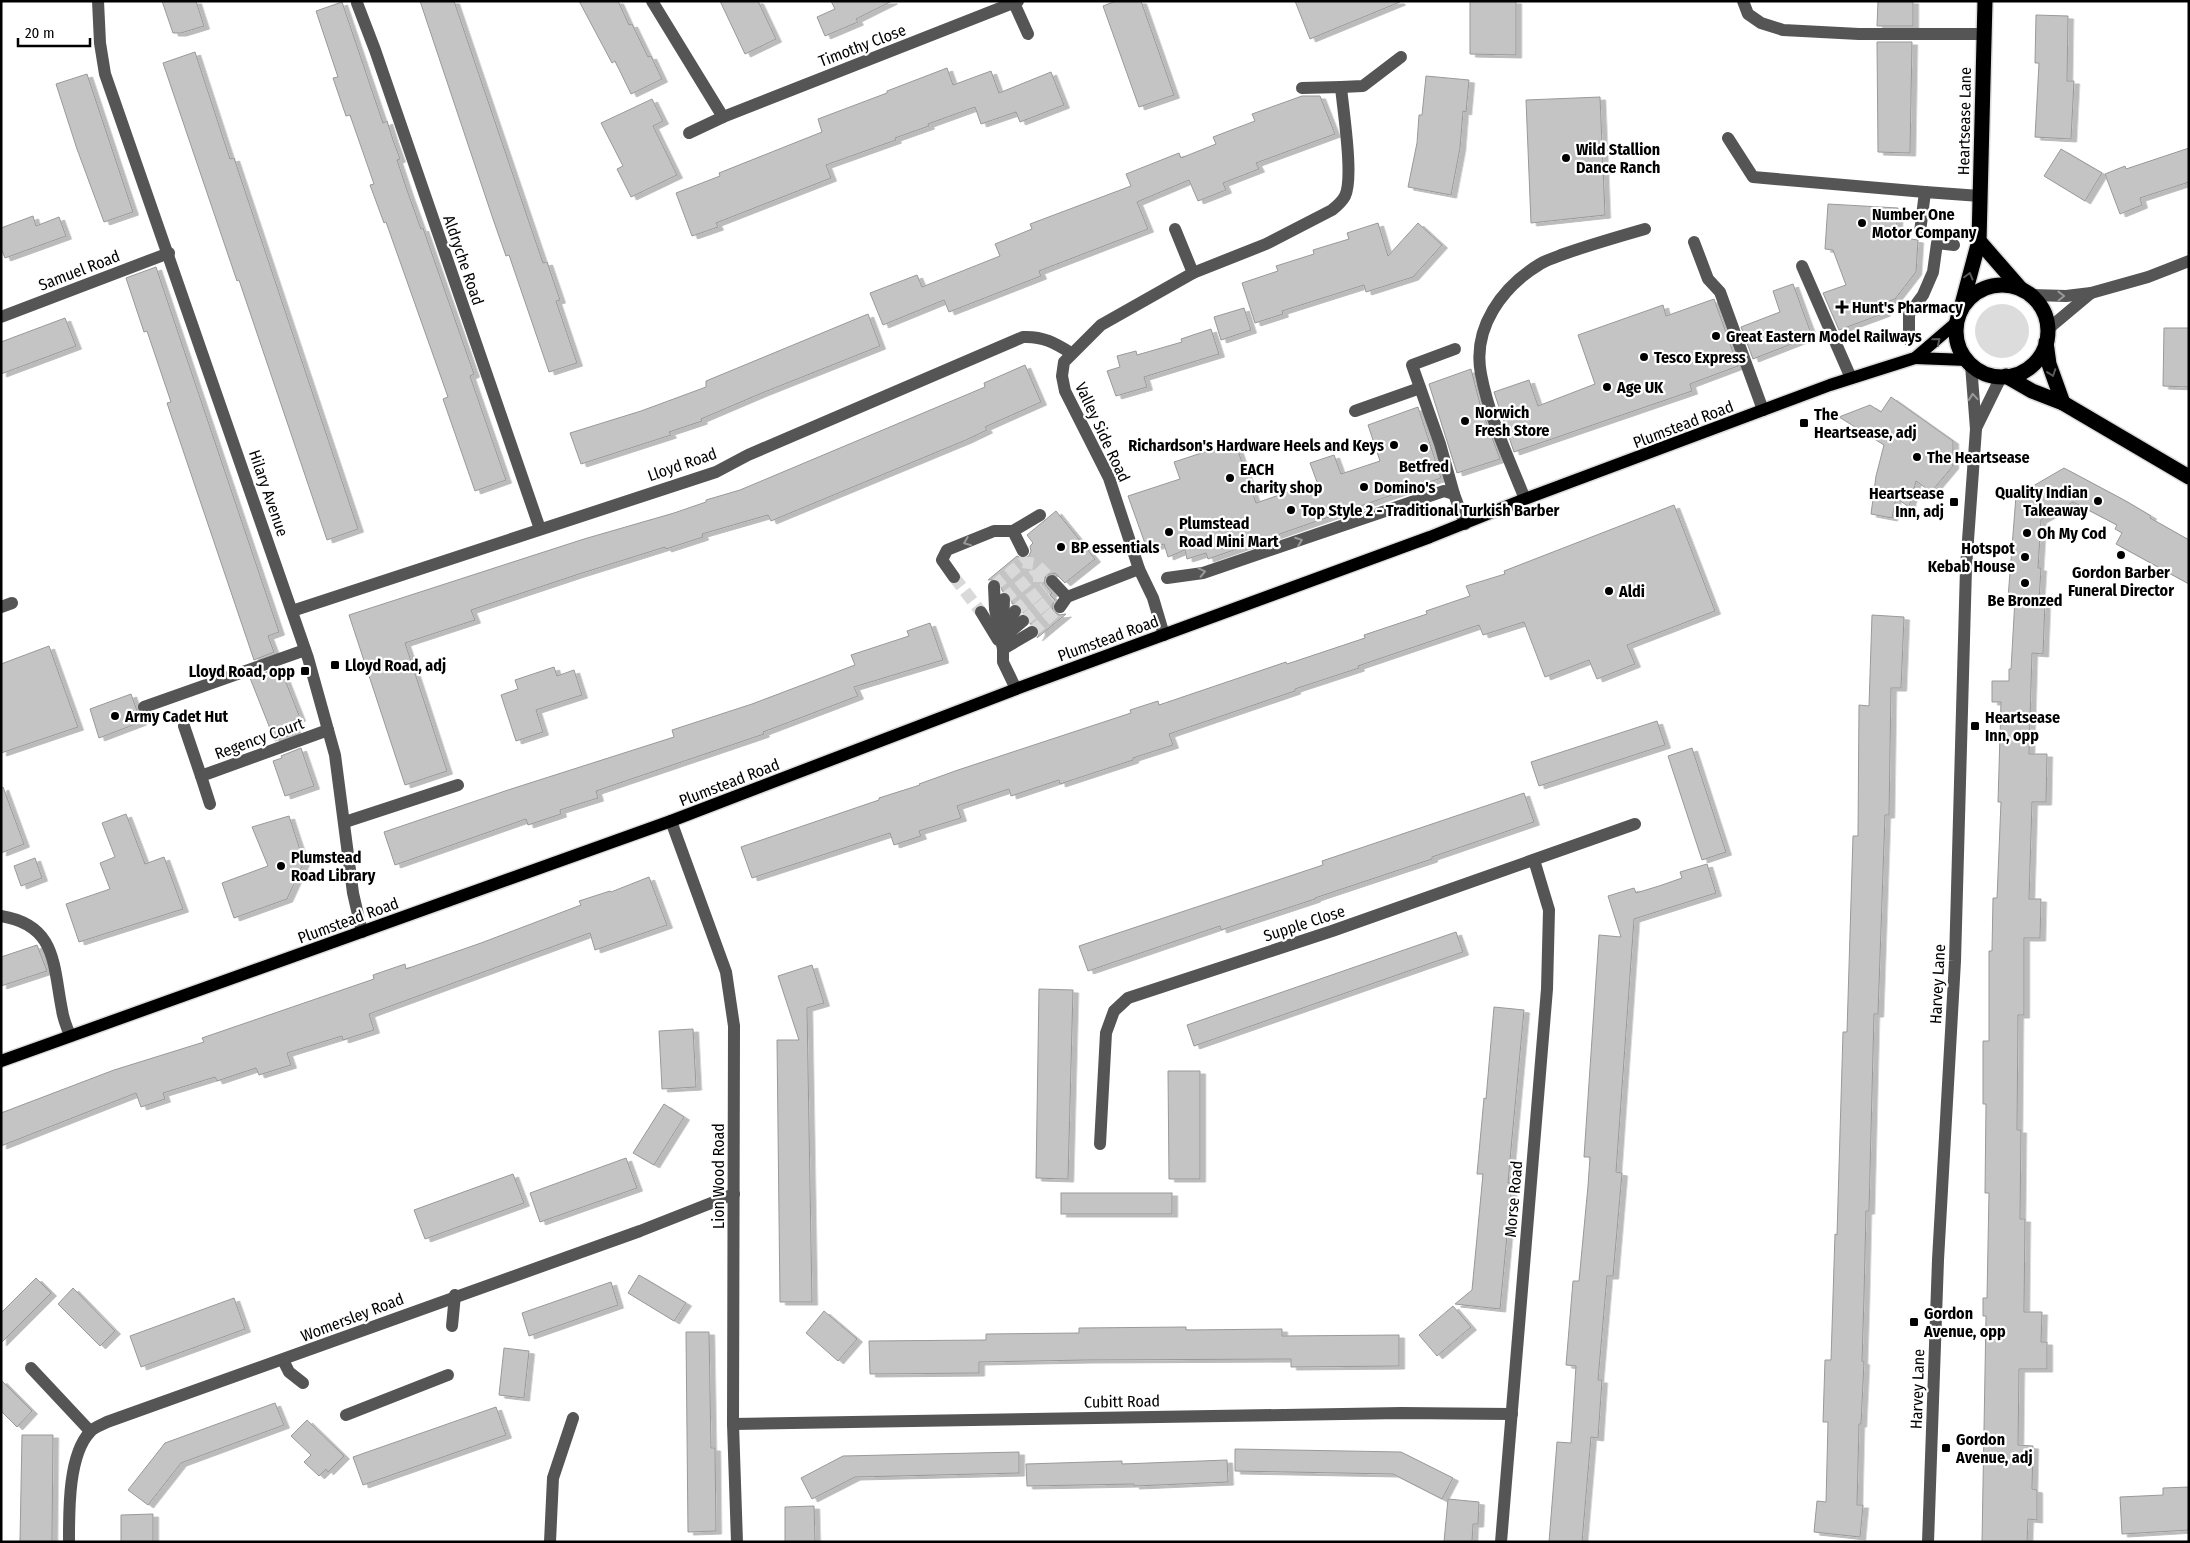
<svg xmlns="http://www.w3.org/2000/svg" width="2190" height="1543" viewBox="0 0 2190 1543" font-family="'Fira Sans Condensed',sans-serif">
<defs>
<filter id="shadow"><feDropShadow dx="5.5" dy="3" stdDeviation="0" flood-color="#0004"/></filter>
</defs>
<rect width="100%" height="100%" fill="#fff"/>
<circle fill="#dcdcdc" cx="2002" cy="331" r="27"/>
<g fill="#c4c4c4" stroke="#999" filter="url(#shadow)">
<path d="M162,1H196L204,26L181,33H173Z"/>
<path d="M420,1H454L543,263L547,262L560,300L556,301L577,363L549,372L509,255L506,256L493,219Z"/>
<path d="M579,1H618L629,25L632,24L648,57L651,56L662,79L631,94L615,61L612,63Z"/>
<path d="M720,1H758L776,39L745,54Z"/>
<path d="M831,1H892L856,19L858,22L825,36L817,17L835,9Z"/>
<path d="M1116,1H1141L1174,95L1139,107L1103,6Z"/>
<path d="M1295,1H1399L1400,2L1310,39Z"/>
<path d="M1470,1H1516V55L1470,54Z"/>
<path d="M1878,1H1913V26H1877Z"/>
<path d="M342,2L383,123L387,121L393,140L400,159L397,160L408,193L421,229L423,228L474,374L470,376L506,480L475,491L443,399L448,397L386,222L384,223L370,185L374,184L350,115L346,116L333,78L338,77L316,11Z"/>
<path d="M2036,15L2068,16L2067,81H2074L2071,139L2035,137L2039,63H2035Z"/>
<path d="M1877,42H1912L1910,153L1878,152Z"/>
<path d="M195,52L230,159L234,158L358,529L327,540L239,280L237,281L163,63Z"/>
<path d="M947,68L953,85L991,71L999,93L1051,72L1064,105L1020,122L1016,112L981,124L975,107L928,124L929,126L895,138L896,140L826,165L831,178L716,223L718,227L692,236L676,193L720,176L719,173L822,132L818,119L887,93V91Z"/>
<path d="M87,74L133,212L104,222L77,149L56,84Z"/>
<path d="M1426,76L1469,80L1466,112L1463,111L1460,148L1451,195L1408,187L1417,143L1419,115H1422Z"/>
<path d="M1302,96H1320L1335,134L1256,163L1259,169L1223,183L1226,190L1198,201L1189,180L1137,202L1148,229L1039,271L1041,276L949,312L944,300L883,325L870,293L917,275L922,287L1000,256L995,244L1032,229L1030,224L1131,186L1126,174L1179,153L1181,158L1216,144L1213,137L1255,121L1252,114Z"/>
<path d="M1600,97L1605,215L1531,223L1526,100Z"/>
<path d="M652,99L663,121L653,126L677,175L631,197L617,169L623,166L601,123Z"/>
<path d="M2189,148V182L2140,198L2142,205L2120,214L2105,174L2125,166L2126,169Z"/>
<path d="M2061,149L2102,173L2085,201L2044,176Z"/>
<path d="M1828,204L1898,208L1896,237L1918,240L1916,272L1895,299L1881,304L1885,313L1839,330L1823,293L1846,285L1833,250L1825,249Z"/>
<path d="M33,216L36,226L59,217L66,236L5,258L1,248V228Z"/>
<path d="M1378,223L1388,256L1418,223L1442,245L1413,277L1366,292L1364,285L1282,311L1283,314L1255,323L1242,283L1278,271L1276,266L1314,254L1313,250L1349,239L1347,233Z"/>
<path d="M156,267L279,632L268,636L274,652L254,660L167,403L171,402L147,331L144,332L126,278Z"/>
<path d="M1793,284L1812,336L1753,359L1741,327L1780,312L1773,291Z"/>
<path d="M1714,299L1738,366L1690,384L1692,391L1514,452L1494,392L1529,380L1538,406L1595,384L1578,335L1663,305L1666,316Z"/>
<path d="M1244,308L1251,330L1221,340L1214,317Z"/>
<path d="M868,314L880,346L762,393L701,419L702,421L669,432L671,435L581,464L570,433L641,411L706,387V381Z"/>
<path d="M65,318L76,346L1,374V342Z"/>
<path d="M2164,328H2189V387L2163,386Z"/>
<path d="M1211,329L1219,354L1144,377L1147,387L1116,396L1107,371L1120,367L1117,356L1136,351L1137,355L1182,342L1181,339Z"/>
<path d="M1025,365L1041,402L985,427L987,430L966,440L771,521L768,515L702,534L703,537L666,549L665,547L576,575L471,610L475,620L405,643L447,771L405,785L349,615L584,539L674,513L706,502V500L740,490L985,387L984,383Z"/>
<path d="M1471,369L1481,408L1500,459L1457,473L1429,384Z"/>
<path d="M1891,397L1953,441V466L1931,492L1916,481L1909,507L1896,498L1892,518L1871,514L1876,476L1884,445L1839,417L1870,405L1881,412Z"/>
<path d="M1418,407L1441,478L1208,559L1206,553L1187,559L1185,550L1168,557L1164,544L1147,549L1128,496L1180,479L1174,462L1235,442L1256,503L1317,482L1310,463L1334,455L1341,474L1380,461L1368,425Z"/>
<path d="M2064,468L2124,500L2151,516L2150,518L2189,540V584L2116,544L2122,533L2115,529L2117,525L2073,502L2041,520L2038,568H2041L2039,601H2045L2043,654L2032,653L2029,754H2047L2046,802H2032L2029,899H2041L2040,938H2024V1015H2018L2017,1130H2021L2020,1219H2025L2024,1312H2042L2041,1342H2047V1369H2019L2018,1445L2033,1446L2032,1489L2037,1490V1520L2028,1519L2027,1542H1982L1986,1316H1983V1298H1987L1989,1193H1985L1986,1104H1983V1041H1989V951H1992L1993,898H1997L2001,802H1998L2001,702H1992V681H2009V669H2011L2015,599L2008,598L2016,496Z"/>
<path d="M1674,505L1715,611L1627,645L1635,664L1597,679L1589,660L1545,677L1524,622L1483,635L1479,625L1358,666L1359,668L1295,689V691L1169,734L1173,745L1133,758V760L1060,784L1059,780L1011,796L1009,789L957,806L961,818L919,831L921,836L894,845L890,833L752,878L741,847L879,800V798L920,785L919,784L958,770L1131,713L1130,710L1158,701L1159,705L1286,662L1287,664L1365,638L1364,635L1427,614L1426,611L1470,596L1466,586L1505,574L1504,571Z"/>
<path d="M1056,511L1095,559L1065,583L1055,573L1046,575L1044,583L1052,593L1050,595L1055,600L1052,606L1053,611L1059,615L1066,614L1037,638L1040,632L1039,628L1036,625L1030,624V616L1023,613L1021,606L1018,604H1012L1011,595L1002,591L1001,582L998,579L988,580L1017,556L1023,559L1029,556L1031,551L1030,546L1033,543L1027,535Z"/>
<path d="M1872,615L1904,617L1901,688H1891L1889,815H1885L1878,1014H1874L1869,1211H1866L1864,1297L1862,1361L1864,1362L1861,1424H1859L1857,1505H1863L1860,1537L1814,1532L1817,1501L1826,1502L1828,1422H1823L1825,1360H1831L1835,1234L1837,1235L1843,1032H1847L1853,836H1858L1859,705L1869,706Z"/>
<path d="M930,623L943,660L854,687L858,696L763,732L764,734L596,791L598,798L560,810L561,814L528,825L526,819L395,865L384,832L508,790L674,737L672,730L752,704L855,665L851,655L909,636L907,631Z"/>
<path d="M49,646L78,727L1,753V664Z"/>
<path d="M280,667L300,718L292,721L296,733L275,741L250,678Z"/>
<path d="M554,667L557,676L574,670L582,695L536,710L543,732L516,741L501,695L518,689L515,680Z"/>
<path d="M131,694L141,722L99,738L90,709Z"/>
<path d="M1657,721L1665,745L1539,786L1531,762Z"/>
<path d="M301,748L314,786L285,796L273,761L282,758L281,756Z"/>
<path d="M1692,748L1726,852L1702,860L1668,756Z"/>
<path d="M3,787L24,844L1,853V788Z"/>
<path d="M1524,793L1534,822L1432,857V859L1315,898V899L1221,930L1220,926L1088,971L1079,946L1323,865L1322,861Z"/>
<path d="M126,814L145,864L164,857L183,909L79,942L66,904L110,889L100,863L115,857L102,823Z"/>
<path d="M289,816L304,862L287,899L234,918L222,883L268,866L252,827Z"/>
<path d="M35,858L42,878L21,886L14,866Z"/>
<path d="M1707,864L1716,893L1634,919L1616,1172L1622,1173L1613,1276H1607L1598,1380H1602L1598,1438L1591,1437L1582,1542H1549L1557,1442L1571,1443L1576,1366L1566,1365L1573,1281H1579L1588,1186L1590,1157H1584L1599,935L1621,937L1608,896L1634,888L1636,893L1659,886L1682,878L1680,872Z"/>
<path d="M649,877L667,925L595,950L590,933L369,1014L374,1030L343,1040L342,1036L287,1053L291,1065L259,1075L256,1068L217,1081L215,1077L163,1093L165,1099L141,1107L136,1093L1,1146V1113L114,1070L204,1042L202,1038L374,979L373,975L405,964L406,969L481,943L581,905L579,901L610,891L611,892Z"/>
<path d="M1456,932L1463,952L1194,1046L1187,1025Z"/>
<path d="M37,945L47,971L1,986V957Z"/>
<path d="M812,965L824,1003L807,1008L812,1302H780L777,1040H799L778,976Z"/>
<path d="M1039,989L1073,990L1068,1179L1036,1178Z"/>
<path d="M1494,1007L1524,1010L1512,1138L1508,1183H1512L1500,1309L1455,1304L1472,1290L1483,1174H1477L1484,1098L1486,1099Z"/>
<path d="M693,1029L696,1087L662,1089L659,1031Z"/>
<path d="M1168,1071H1200V1179H1169Z"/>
<path d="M664,1104L684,1117L654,1165L633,1153Z"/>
<path d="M626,1158L637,1188L540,1222L530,1193Z"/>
<path d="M513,1174L524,1203L425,1239L414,1210Z"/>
<rect x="1061" y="1193" width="111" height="21"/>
<path d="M639,1275L686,1303L674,1321L628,1293Z"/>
<path d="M36,1278L51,1293L1,1343V1313Z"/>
<path d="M611,1282L618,1305L529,1336L522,1313Z"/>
<path d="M73,1288L115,1331L100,1346L58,1304Z"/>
<path d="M234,1298L245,1329L141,1367L130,1336Z"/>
<path d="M1453,1306L1471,1327L1437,1356L1419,1335Z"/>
<path d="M824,1311L857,1339L838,1361L806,1333Z"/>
<path d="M1186,1327V1330L1282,1329V1336L1399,1335V1366L1291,1367V1359L1086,1360L979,1362V1373L870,1374L869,1341L986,1340V1334L1079,1333V1328Z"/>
<path d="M686,1332H709L711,1448H715L716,1531L688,1532Z"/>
<path d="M504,1348L529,1351L524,1398L499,1395Z"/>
<path d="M1,1380L32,1411L17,1427L1,1411Z"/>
<path d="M275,1403L284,1425L181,1463L148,1505L128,1490L165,1443Z"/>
<path d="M496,1407L506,1435L363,1485L353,1457Z"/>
<path d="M307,1420L344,1456L328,1472L326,1469L319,1476L304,1462L311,1455L291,1436Z"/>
<path d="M22,1435H53L52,1542H20Z"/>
<path d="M1235,1449L1401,1452L1453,1478L1442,1499L1393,1474L1235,1471Z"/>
<path d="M1019,1452V1473L855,1477L812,1499L801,1478L843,1456Z"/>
<path d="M1227,1460L1228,1482L1134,1486V1484L1027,1486L1026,1464L1122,1461V1464Z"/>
<path d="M2189,1487V1530L2122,1534L2120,1497L2163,1495V1488Z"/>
<path d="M1448,1499L1479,1502L1478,1524H1473L1472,1542H1444Z"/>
<path d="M814,1506L815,1542H785V1507Z"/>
<path d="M153,1514V1542H121V1515Z"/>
</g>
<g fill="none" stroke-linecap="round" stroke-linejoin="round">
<g stroke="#d9d9d9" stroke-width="12" stroke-dasharray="12 6" stroke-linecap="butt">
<path d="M954,577L981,612"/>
<path d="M994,586L1023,562L1036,564L1052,581"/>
<path d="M1004,599L1033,576H1047"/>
<path d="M1015,611L1044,588"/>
<path d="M1023,621L1052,598"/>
<path d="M1032,632L1060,607"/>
</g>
<defs>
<g id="major">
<path d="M1915,358L1967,360"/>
<path d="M1,1061L671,821L1016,689L1430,537L1525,499L1830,385L1915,358L1957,322"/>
</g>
<g id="highway">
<path d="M1979,241L2020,288"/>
<circle cx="2002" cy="331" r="46"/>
<path d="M1960,312L1979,241L1985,1"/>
<path d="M2046,342L2049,364L2063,403"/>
<path d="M2006,376L2032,391L2063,403L2189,477"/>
</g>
</defs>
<use href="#major" stroke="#dbdbdb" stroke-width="15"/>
<use href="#highway" stroke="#dbdbdb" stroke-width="18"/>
<g stroke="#555" stroke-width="12">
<path d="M98,1L100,43L105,74L308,658L335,755L353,893L362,932"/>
<path d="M652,1L723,117L1018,1"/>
<path d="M1743,1L1748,14L1761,23L1783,30L1859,34H1984"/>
<path d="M357,3L375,50L540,529"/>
<path d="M1014,3L1028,34"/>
<path d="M1341,87L1363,86L1401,57"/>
<path d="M689,133L723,117"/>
<path d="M1728,138L1753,177L1925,192"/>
<path d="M1175,229L1193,273"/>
<path d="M1920,232L1925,192L1980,196"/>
<path d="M1694,242L1708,279L1720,292L1763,410"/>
<path d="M1802,266L1851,378"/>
<path d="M2031,295L2066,296L2091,293L2148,277L2189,261"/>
<path d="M1,317L169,253"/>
<path d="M2048,329L2091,293"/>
<path d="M1909,340V314L1923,295L1933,272L1937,243L1954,245"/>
<path d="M1355,411L1420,388"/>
<path d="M1976,428L2001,377"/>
<path d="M1454,494L1440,444L1412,365L1455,349"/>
<path d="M1525,499C1509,459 1489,417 1481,374C1472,328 1502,287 1540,264C1546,260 1554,258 1561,255C1589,245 1617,237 1645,229"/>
<path d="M1023,551L1013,531L1040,515"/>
<path d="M954,577L942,560L947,550L994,531H1013"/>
<path d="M1167,578L1203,573L1444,491L1454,494L1465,524"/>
<path d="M1052,581L1067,597"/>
<path d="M994,586L995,609L1003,649"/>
<path d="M1,607L12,603"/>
<path d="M1060,607L1067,597L1139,569"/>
<path d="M292,611L716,472L748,455L1023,337C1043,336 1055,343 1071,353"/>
<path d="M981,612L998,640"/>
<path d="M1003,626L1004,599"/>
<path d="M1006,629L1015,611"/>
<path d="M1164,635L1153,598L1139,569L1109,478L1065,391L1062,376L1064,362L1101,325L1193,273L1266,244L1332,210C1337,206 1342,202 1345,196C1354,178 1343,110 1341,87L1302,88"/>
<path d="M1007,640L1011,631L1023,621"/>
<path d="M1016,689L1003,662V649L1032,632"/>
<path d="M144,707L305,650"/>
<path d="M184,726L201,776"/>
<path d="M210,804L201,776L328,730"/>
<path d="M671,821L726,972L734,1026L733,1424L737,1542"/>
<path d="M345,822L458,785"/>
<path d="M1,916C57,925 53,965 62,1010C63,1019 67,1027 70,1036"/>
<path d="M1100,1144L1106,1033L1114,1011L1128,998L1332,931L1635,824"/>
<path d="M452,1326L455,1295"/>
<path d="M283,1360L289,1372L303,1383"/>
<path d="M31,1368L90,1431"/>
<path d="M346,1415L448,1375"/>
<path d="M733,1424L1401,1413L1512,1414"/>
<path d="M69,1542C69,1512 68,1455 90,1432C94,1427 102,1425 107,1422L640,1231L734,1194"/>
<path d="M550,1542L553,1478L573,1418"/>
<path d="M1501,1542L1547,989L1549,910L1534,860"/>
<path d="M1928,1542L1938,1260L1955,961L1966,568L1976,429L1971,365"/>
</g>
<use href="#major" stroke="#000" stroke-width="12"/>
<use href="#highway" stroke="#000" stroke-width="15"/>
</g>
<defs><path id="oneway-chevron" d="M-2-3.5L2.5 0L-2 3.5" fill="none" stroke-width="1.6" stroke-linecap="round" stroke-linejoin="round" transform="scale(1.25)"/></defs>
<g stroke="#595959">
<use href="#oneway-chevron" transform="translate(1969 276) rotate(-75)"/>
<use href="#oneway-chevron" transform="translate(1937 341) rotate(-39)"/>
<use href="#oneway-chevron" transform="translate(2052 373) rotate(71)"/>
</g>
<g stroke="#999">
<use href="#oneway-chevron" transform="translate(2061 296) rotate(-1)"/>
<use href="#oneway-chevron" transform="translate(1973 397) rotate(-95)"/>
<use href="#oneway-chevron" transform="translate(1299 541) rotate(-21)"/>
<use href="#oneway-chevron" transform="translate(967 542) rotate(158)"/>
<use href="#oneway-chevron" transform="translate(1202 572) rotate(-13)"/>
</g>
<g fill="#000" stroke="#fff" stroke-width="2">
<circle cx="1566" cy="158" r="5"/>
<circle cx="1862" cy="223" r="5"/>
<path d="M1839.5 299.5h5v5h5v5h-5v5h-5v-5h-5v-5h5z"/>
<circle cx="1716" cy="336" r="5"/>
<circle cx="1644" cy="357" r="5"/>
<circle cx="1607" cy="387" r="5"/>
<circle cx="1465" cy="421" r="5"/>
<rect x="1799" y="418" width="10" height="10" rx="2.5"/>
<circle cx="1394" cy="445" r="5"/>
<circle cx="1424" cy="448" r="5"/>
<circle cx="1917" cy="457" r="5"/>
<circle cx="1230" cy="478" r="5"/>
<circle cx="1364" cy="487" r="5"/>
<circle cx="2098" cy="501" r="5"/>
<rect x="1949" y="497" width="10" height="10" rx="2.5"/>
<circle cx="1291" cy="510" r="5"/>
<circle cx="1169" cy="532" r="5"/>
<circle cx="2027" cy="533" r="5"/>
<circle cx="1061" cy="547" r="5"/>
<circle cx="2121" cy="555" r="5"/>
<circle cx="2025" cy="557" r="5"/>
<circle cx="2025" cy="583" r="5"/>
<circle cx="1609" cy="591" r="5"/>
<rect x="330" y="660" width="10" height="10" rx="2.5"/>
<rect x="300" y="666" width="10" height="10" rx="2.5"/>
<circle cx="115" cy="716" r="5"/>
<rect x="1970" y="721" width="10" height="10" rx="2.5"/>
<circle cx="281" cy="866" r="5"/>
<rect x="1909" y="1317" width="10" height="10" rx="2.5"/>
<rect x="1941" y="1443" width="10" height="10" rx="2.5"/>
</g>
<g text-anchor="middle" stroke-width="4.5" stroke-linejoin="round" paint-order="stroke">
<g font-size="16" fill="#000" stroke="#fff">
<text transform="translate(862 45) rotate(-21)" y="6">Timothy Close</text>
<text transform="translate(1964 121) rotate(-89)" y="6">Heartsease Lane</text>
<text transform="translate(464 260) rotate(71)" y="6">Aldryche Road</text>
<text transform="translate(79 270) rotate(-21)" y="6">Samuel Road</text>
<text transform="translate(1683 424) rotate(-21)" y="6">Plumstead Road</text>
<text transform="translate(1103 432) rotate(65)" y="6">Valley Side Road</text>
<text transform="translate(682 464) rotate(-19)" y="6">Lloyd Road</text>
<text transform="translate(269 493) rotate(71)" y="6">Hilary Avenue</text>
<text transform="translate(1108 638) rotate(-20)" y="6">Plumstead Road</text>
<text transform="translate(259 738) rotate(-20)" y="6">Regency Court</text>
<text transform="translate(729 782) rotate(-21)" y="6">Plumstead Road</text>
<text transform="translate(348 920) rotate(-20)" y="6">Plumstead Road</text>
<text transform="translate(1304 923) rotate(-18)" y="6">Supple Close</text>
<text transform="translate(1937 984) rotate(-87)" y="6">Harvey Lane</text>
<text transform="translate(718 1176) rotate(-90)" y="6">Lion Wood Road</text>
<text transform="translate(1513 1199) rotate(-85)" y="6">Morse Road</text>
<text transform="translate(352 1317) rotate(-21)" y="6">Womersley Road</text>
<text transform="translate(1917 1389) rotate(-88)" y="6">Harvey Lane</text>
<text transform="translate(1122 1401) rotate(-1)" y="6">Cubitt Road</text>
</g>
<g font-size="16" font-weight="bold" fill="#000" stroke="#fff" text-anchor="start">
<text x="1576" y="155">Wild Stallion<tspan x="1576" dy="18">Dance Ranch</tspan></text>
<text x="1872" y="220">Number One<tspan x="1872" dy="18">Motor Company</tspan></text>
<text x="1852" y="313">Hunt's Pharmacy</text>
<text x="1726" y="342">Great Eastern Model Railways</text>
<text x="1654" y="363">Tesco Express</text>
<text x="1617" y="393">Age UK</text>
<text x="1475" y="418">Norwich<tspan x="1475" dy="18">Fresh Store</tspan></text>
<text x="1814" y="420">The<tspan x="1814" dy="18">Heartsease, adj</tspan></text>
<text x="1384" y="451" text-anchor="end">Richardson's Hardware Heels and Keys</text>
<text x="1927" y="463">The Heartsease</text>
<text x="1424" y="472" text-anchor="middle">Betfred</text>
<text x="1240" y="475">EACH<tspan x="1240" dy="18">charity shop</tspan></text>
<text x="1374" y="493">Domino's</text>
<text x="2088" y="498" text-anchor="end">Quality Indian<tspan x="2088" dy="18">Takeaway</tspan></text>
<text x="1944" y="499" text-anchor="end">Heartsease<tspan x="1944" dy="18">Inn, adj</tspan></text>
<text x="1301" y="516">Top Style 2 - Traditional Turkish Barber</text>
<text x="1179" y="529">Plumstead<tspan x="1179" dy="18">Road Mini Mart</tspan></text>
<text x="2037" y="539">Oh My Cod</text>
<text x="1071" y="553">BP essentials</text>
<text x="2015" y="554" text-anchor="end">Hotspot<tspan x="2015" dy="18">Kebab House</tspan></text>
<text x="2121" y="578" text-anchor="middle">Gordon Barber<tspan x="2121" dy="18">Funeral Director</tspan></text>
<text x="1619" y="597">Aldi</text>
<text x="2025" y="606" text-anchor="middle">Be Bronzed</text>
<text x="345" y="671">Lloyd Road, adj</text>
<text x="295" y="677" text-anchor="end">Lloyd Road, opp</text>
<text x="125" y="722">Army Cadet Hut</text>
<text x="1985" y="723">Heartsease<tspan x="1985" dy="18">Inn, opp</tspan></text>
<text x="291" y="863">Plumstead<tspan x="291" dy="18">Road Library</tspan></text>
<text x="1924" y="1319">Gordon<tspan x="1924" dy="18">Avenue, opp</tspan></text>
<text x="1956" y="1445">Gordon<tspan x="1956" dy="18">Avenue, adj</tspan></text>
</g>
</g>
<rect width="2190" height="1543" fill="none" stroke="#000000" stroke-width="5"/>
<path d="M18 38v8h72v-8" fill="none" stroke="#000000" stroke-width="2.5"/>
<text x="25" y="38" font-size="15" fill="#000000" stroke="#ffffff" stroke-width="4" paint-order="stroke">20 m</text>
</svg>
